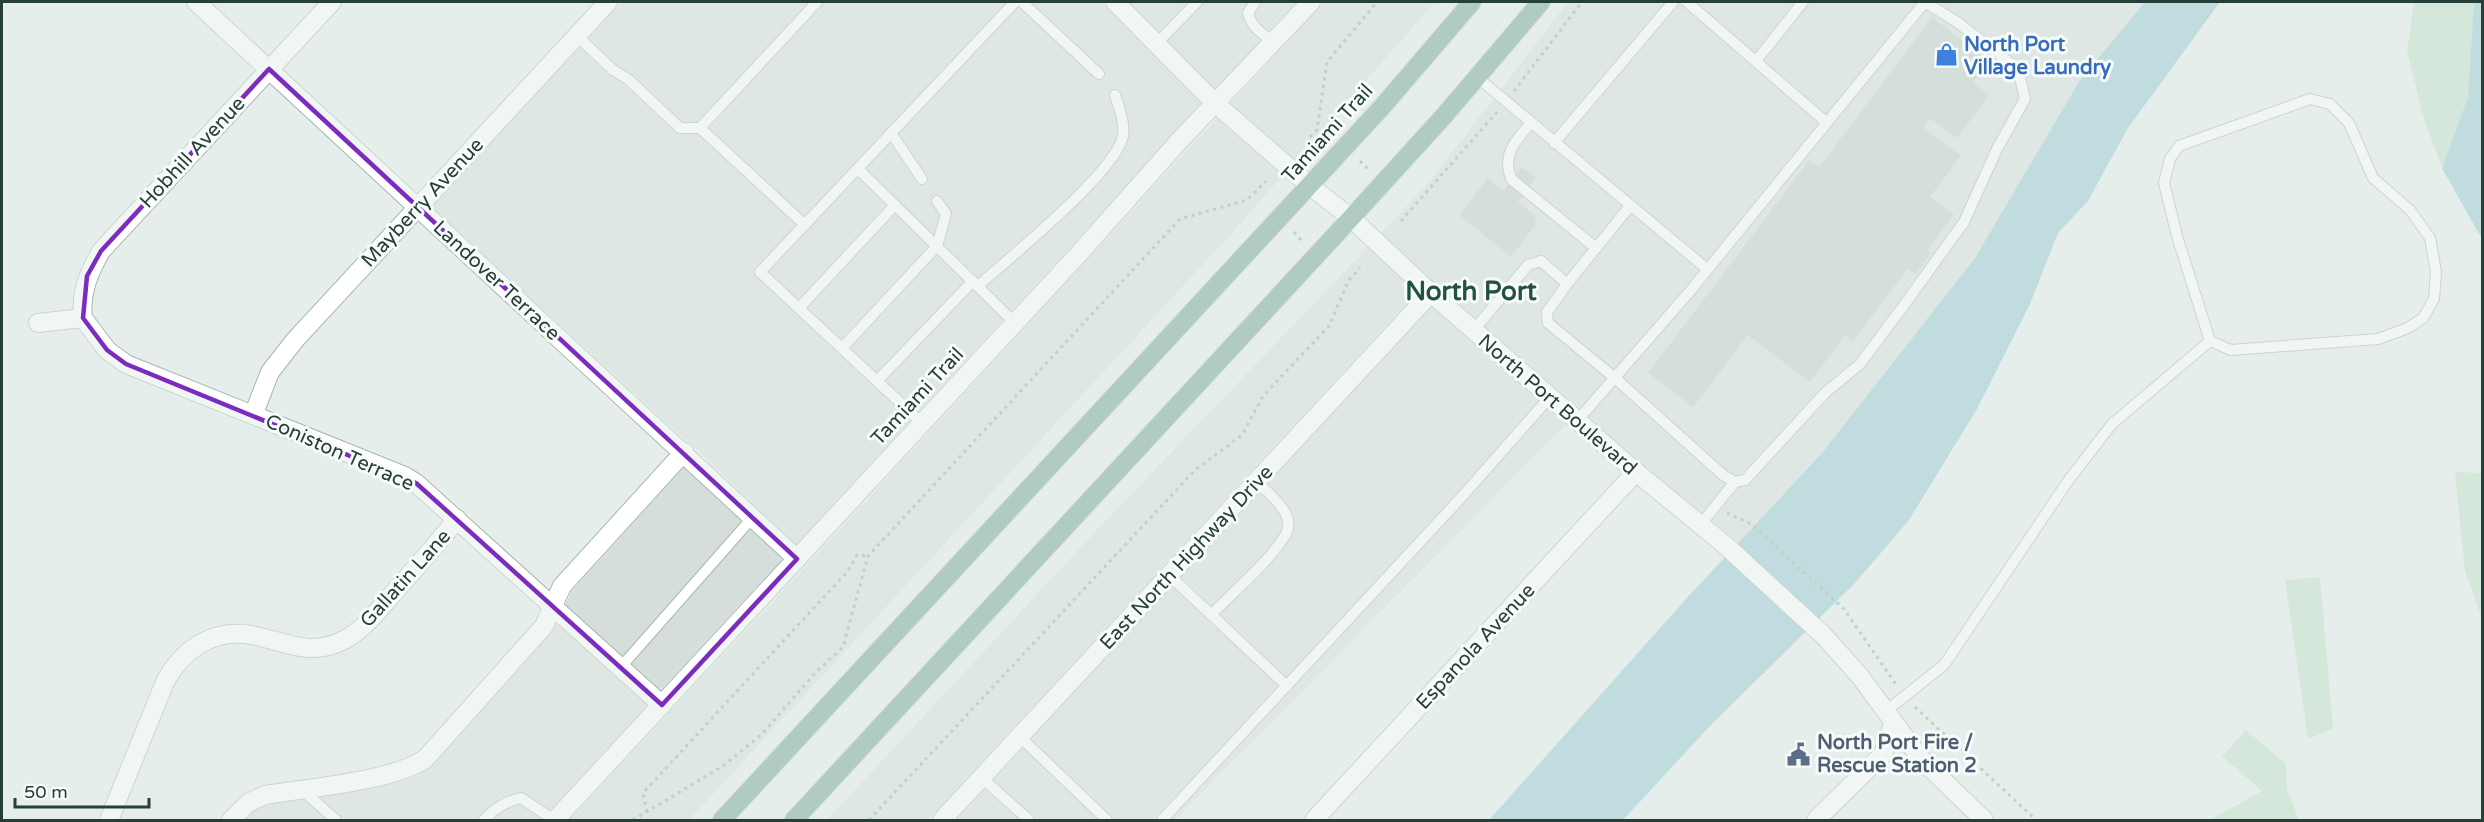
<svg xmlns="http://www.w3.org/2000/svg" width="2484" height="822" viewBox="0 0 2484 822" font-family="'Varela Round',sans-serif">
<rect width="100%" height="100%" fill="#e6eeeb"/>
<g fill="#d5deda">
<path d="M622,2H1101L1202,104L796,545L698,451L431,207Z"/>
<path d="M1128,2H1297L1215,90Z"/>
<path d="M1324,2H1435L1295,161L1230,104Z"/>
<path d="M1568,2H2145L2080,80L1975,258L1822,453L1739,542L1643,466L1438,286L1381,233L1426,186Z"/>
<path d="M1217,118L1283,175L1232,233L689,820H569L811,561Z"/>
<path d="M1368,247L1417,292L928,820H827L1094,533Z"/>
<path d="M1432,306L1566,424L1175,820H956Z"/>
<path d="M685,466L783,559L660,691L565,606L571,592Z"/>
<path d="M557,623L648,705L541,820H244L254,811L269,804L384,785L419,775L433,765L552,632Z"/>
</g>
<g fill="#c1ddc8">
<path d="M2414,2H2474L2468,97L2442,168L2423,116L2407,51Z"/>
<path d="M2455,472L2482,473V618L2465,571Z"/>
<path d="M2320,577L2333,729L2308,739L2285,580Z"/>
<path d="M2246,730L2286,764L2287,789L2299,820H2210L2262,791L2222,756Z"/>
</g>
<g fill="#93c6ce">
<path d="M2145,2H2220L2128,128L2088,201L2058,233L2030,304L1977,409L1909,520L1855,583L1709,727L1623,820H1489L1686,599L1822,453L1975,258L2080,80Z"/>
<path d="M2474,2H2482V236L2479,234L2442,168L2468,97Z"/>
</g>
<g fill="#bfccc6">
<path d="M1932,17L1981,55L1970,69L1979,75L1973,82L1989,95L1957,138L1930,118L1923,128L1961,156L1930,197L1954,215L1927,250L1931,253L1916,274L1908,269L1853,341L1845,335L1810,382L1748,335L1693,407L1648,373L1809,160L1819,167Z"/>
<path d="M1522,167L1536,178L1518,202L1537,217L1534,222L1536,224L1511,257L1459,215L1488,178L1503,191Z"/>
</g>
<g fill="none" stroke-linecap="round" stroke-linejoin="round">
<defs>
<g id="service">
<path d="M1022,2L1099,74"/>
<path d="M1255,2L1248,13C1251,27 1263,34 1274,43"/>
<path d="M1687,2L1826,122"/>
<path d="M576,35L613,70L628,79L680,128H700"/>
<path d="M1156,44L1197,2"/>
<path d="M1756,61L1803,2"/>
<path d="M1477,77L1707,269"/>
<path d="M1531,123C1515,141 1502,154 1511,179L1596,248"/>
<path d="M891,133L922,179"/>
<path d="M1554,143L1673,2"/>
<path d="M858,169L1015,323"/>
<path d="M805,225L700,128L817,2"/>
<path d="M1567,284L1547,312L1548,323L1615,378L1723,475L1735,482L1745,480L1825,393L1860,364L1904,305L1964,222L1997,149L2025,99L2018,69L1957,22L1925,2"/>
<path d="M978,286C1009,258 1116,172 1123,136C1125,122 1119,108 1115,95"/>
<path d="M799,308L895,205"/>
<path d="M1474,330L1528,265L1541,261L1567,284L1630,206"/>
<path d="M842,348L937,246L946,214L937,201"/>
<path d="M877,381L973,281"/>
<path d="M1577,421L1691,290L1925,2"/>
<path d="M922,423L760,272L1015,2"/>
<path d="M1701,524L1735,482"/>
<path d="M1169,575L1287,686"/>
<path d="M1211,615C1232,593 1269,562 1284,537C1288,532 1289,527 1288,520C1285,506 1266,491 1256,481"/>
<path d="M620,668L753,517"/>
<path d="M1886,711L1944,665L2068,481L2112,424L2210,341L2177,236L2164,183L2170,159L2179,146L2310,99L2330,104L2349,123L2373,178L2410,210L2430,238L2436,272L2434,299L2423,318L2408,328L2378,339L2231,350L2210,341"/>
<path d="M1020,737L1107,820"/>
<path d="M982,778L1029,820"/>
<path d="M301,789L336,820"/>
<path d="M484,820C495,808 505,802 521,798L554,820"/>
<path d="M1162,820L1458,501L1550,397"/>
</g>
<g id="minor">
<path d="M196,2L797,559"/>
<path d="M83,318L107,350L126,364L405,476L416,483L662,705"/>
<path d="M83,318C80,292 89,273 101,251L332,2"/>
<path d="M38,323L83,318"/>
<path d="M254,413L270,372L295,340L608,2"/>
<path d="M109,820L165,682C182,650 213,628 251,635C285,641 309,658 344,640C363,630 377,612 391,596C413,571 436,545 457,519"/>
<path d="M231,820L248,803L265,795C307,788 393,781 425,759L544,626L562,586L684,452"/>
<path d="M555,820L1075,258L1180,140L1311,2"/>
<path d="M942,820L1431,293"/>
<path d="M1314,820L1636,472"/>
<path d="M1816,820L1883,754L1893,724"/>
</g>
<path id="tertiary" d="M1115,2L1216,104L1309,185L1351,218L1431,293L1636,472L1725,545L1823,635L1859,675L1922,760L1984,820"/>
<g id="primary">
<path d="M722,820L1382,107L1472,2"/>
<path d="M794,820L1351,218L1443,117L1541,2"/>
</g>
</defs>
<use href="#service" stroke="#a9b6b2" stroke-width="12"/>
<use href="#minor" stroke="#a9b6b2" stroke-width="20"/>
<use href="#tertiary" stroke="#a9b6b2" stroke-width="20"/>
<use href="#primary" stroke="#c2c9c7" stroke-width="20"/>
<g stroke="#89afa3" stroke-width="3" stroke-dasharray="3 4.5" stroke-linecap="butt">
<path d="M1514,91L1582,2"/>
<path d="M1310,137L1317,130L1327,62L1377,2"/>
<path d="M1360,161L1369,170"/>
<path d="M1401,221L1497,112"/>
<path d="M1294,232L1301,240"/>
<path d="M1727,513L1751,524L1844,609L1897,686"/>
<path d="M1915,707L2036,820"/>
<path d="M647,812L643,793L848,571L857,555L868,556"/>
<path d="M633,820L723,766L762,734L816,672L843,647L868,556L1180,219L1247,200L1266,181"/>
<path d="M869,820L1194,471L1242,435L1263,396L1329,326L1349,280L1360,268"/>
</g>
<use href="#service" stroke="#fff" stroke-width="10"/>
<use href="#minor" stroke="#fff" stroke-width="18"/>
<use href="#tertiary" stroke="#fff" stroke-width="18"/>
<use href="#primary" stroke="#6ea092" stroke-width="18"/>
</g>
<path d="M0 0H2484V822H0ZM269,69L797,559L662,705L416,483L126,364L107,350L83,318L87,276L101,251Z" fill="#e6eeeb" fill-opacity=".55" fill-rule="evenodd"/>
<path fill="none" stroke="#7b2cbf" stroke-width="4.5" stroke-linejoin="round" d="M269,69L797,559L662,705L416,483L126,364L107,350L83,318L87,276L101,251Z"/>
<defs>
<symbol id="shop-bare" viewBox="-9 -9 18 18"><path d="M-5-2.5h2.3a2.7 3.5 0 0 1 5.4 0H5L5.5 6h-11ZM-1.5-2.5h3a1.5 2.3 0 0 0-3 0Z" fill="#3f7fe0" stroke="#f7fbf9" stroke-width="2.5" paint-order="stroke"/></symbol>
<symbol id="civic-bare" viewBox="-9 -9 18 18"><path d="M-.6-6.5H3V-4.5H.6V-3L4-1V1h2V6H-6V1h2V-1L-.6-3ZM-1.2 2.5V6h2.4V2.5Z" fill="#5c6f8a" stroke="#f7fbf9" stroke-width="2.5" paint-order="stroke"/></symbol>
</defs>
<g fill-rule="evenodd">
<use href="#shop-bare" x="1930" y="38" width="33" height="33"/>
<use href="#civic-bare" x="1782" y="738" width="33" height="33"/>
</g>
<g text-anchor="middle" stroke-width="6" stroke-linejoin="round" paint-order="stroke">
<g font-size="20" font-weight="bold" fill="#366cbe" stroke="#f7fbf9" text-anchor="start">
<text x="1964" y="51">North Port<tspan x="1964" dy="23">Village Laundry</tspan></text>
</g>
<g font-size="20" fill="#263f38" stroke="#f7fbf9">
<text transform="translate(1327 133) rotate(-48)" y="7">Tamiami Trail</text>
<text transform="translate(192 152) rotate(-47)" y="7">Hobhill Avenue</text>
<text transform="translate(422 202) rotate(-47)" y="7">Mayberry Avenue</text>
<text transform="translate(497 280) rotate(43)" y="7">Landover Terrace</text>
<text transform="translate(917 396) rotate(-47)" y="7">Tamiami Trail</text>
<text transform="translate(1558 404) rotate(41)" y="7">North Port Boulevard</text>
<text transform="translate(340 452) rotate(24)" y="7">Coniston Terrace</text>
<text transform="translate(1186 557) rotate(-47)" y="7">East North Highway Drive</text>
<text transform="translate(405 578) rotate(-48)" y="7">Gallatin Lane</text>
<text transform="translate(1475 646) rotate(-47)" y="7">Espanola Avenue</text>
</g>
<g font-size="20" font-weight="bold" fill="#4e5e75" stroke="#f7fbf9" text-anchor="start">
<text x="1817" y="749">North Port Fire /<tspan x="1817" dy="23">Rescue Station 2</tspan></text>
</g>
<g font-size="26" font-weight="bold" fill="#235045" stroke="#f7fbf9">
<text x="1471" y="300">North Port</text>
</g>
</g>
<rect width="2484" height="822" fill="none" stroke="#263f38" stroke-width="6"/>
<path d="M15 798v9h134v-9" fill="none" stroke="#263f38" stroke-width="3"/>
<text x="24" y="798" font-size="18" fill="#263f38" stroke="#f7fbf9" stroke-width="4.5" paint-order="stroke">50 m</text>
</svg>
